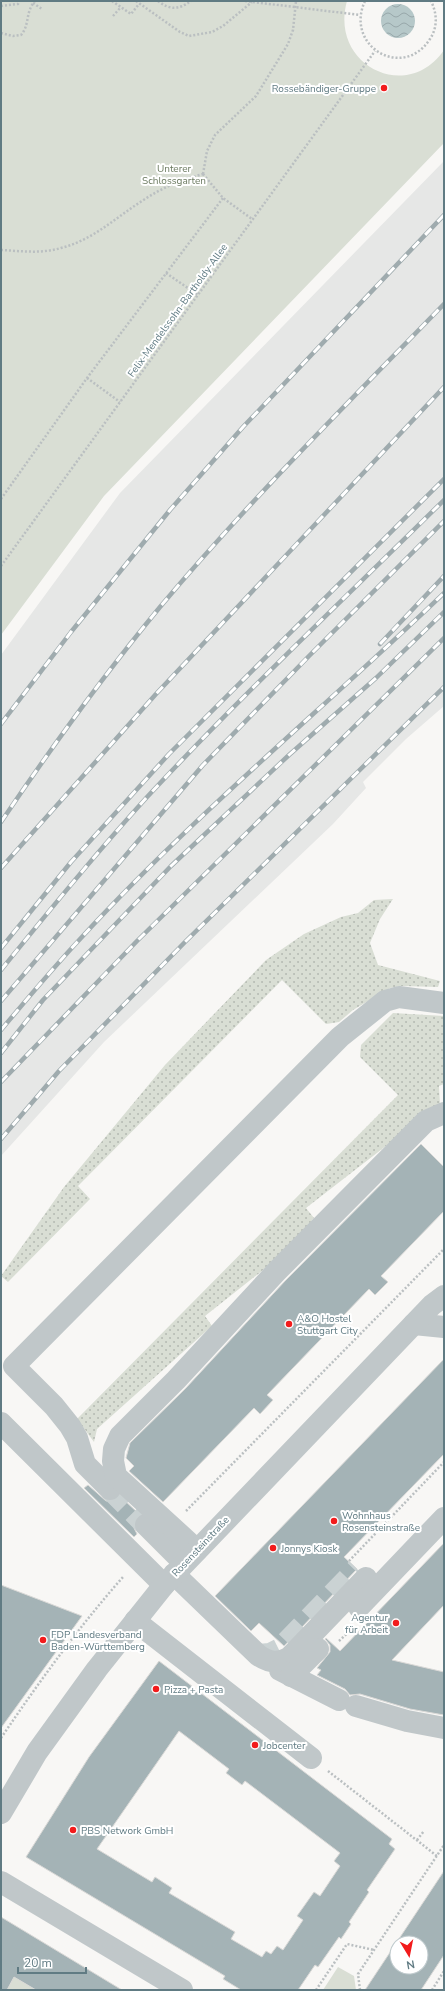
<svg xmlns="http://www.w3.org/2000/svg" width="445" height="1991" viewBox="0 0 445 1991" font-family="'Nunito Sans',sans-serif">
<defs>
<pattern id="grass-dots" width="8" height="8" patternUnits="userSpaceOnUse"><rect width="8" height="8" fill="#d9ded4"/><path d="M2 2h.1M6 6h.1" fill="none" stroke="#b3b9b1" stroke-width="1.8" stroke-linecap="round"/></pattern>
<pattern id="water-waves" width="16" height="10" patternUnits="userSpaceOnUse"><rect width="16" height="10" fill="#b6c8c9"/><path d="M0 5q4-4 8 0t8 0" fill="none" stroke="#97a7a9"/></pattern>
</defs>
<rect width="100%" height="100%" fill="#f8f7f5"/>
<path fill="#e6e7e6" d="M444,161V706L406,739L363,782L366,788L333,824L104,1042L1,1156V655L120,493Z"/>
<g fill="url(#grass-dots)">
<path d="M393,899L380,919L370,943L378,965L440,981L438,987L402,986L390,988L353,1010L339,1022L326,1024L282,980L78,1186L90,1199L8,1282L1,1276L64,1187L165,1065L266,960L304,934L341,917L358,913L374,900Z"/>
<path d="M393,1013L444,1016V1084L439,1086L440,1104L306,1208L314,1218L282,1255L205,1316L212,1326L97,1429L94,1442L77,1419L398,1095L360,1057L361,1045Z"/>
</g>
<g fill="#d9ded4">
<path d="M1,1H347C329,65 407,104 444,50V143L104,496L1,635Z"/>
<path d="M338,1967L354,1976L356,1990H323Z"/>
<path d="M14,1977L36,1990H7Z"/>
</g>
<circle fill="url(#water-waves)" cx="398" cy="21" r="17"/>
<g fill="#a4b3b6" stroke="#dad9d7" fill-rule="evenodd">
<path d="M421,1144L444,1167V1211L381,1276L388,1282L375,1295L369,1289L267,1395L273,1400L260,1414L254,1408L163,1502L129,1471L134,1466L126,1458L130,1443L185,1389L285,1281Z"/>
<path d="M444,1359V1454L344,1557L357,1569L284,1646L259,1623L251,1631L215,1596Z"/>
<path d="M88,1485L106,1501H114L120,1496L140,1515L134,1522V1528L137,1534L134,1537L84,1488Z"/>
<path d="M444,1543V1605L392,1660L444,1672V1715L410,1709L360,1694L350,1695L345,1689L317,1675L321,1670L317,1668L330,1652V1645L325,1639L326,1638L340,1651Z"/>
<path d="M1,1585L82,1616L1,1728Z"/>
<path d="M159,1661L392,1839L389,1844L395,1849L367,1890L369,1892L349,1922L351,1924L341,1939L339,1937L318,1967L315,1965L298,1990H241L223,1979L225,1976L26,1857L89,1757ZM179,1731L229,1769L226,1773L242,1785L245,1781L340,1853L334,1861L340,1866L320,1896L314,1892L297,1916L303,1920L283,1950L277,1946L271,1954L266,1951L262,1957L231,1939L235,1932L169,1893L172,1888L155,1877L152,1882L97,1849Z"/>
<path d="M444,1871V1955L421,1990H365ZM397,1943H421V1967H397Z"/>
<path d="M1,1917L122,1990H36L14,1977L7,1990H1Z"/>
</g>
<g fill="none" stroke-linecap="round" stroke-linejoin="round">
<g stroke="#cad2d3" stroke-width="22" stroke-dasharray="22 11" stroke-linecap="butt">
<path d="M110,1489L146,1525"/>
<path d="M258,1655L270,1654L280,1649L357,1569"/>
</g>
<g stroke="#babfc1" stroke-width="2.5" stroke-dasharray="2 2" stroke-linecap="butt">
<path d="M112,1L131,14L139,4"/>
<path d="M136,1L180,32L189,36L212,32L223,26L252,2"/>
<path d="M158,1C170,10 178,10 191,1"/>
<path d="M245,1L360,15"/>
<path d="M365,1C344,46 403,81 430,39C438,27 437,13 431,1"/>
<path d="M33,3L42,9"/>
<path d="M1,6L18,4L19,1"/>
<path d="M113,16L121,7"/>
<path d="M1,33L13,36L21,35C30,25 25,12 35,1"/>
<path d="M203,174L207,151L215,135L256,96L288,44L293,30L296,1"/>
<path d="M203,174L223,198L252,219"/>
<path d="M1,250C21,251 41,254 61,248C93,240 115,218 142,201C161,188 181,180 203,174"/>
<path d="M166,273L198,295"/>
<path d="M87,378L120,402"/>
<path d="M1,499L87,378L223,198"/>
<path d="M1,566L375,51"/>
<path d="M186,1511L444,1249"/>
<path d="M349,1561L444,1462"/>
<path d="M339,1641L353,1628"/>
<path d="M1,1738C39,1682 78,1628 123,1577"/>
<path d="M328,1771L437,1856"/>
<path d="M417,1840L424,1831"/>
<path d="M316,1990L347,1944L374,1950"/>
<path d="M360,1990L358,1974L444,1845"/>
<path d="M432,1990L444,1971"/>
</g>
<g stroke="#c0c7c9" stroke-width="22">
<path d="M414,1324L444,1327"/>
<path d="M1,1423L164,1585"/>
<path d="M110,1489L85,1464L77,1438L70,1426L54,1406L14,1366L340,1037L385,1001L399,997L444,1003"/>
<path d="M146,1525L184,1563"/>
<path d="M197,1550L116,1476L113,1461L114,1449L120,1436L176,1380L276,1272L426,1121L444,1113"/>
<path d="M174,1574L258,1655C269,1663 278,1664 290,1657L366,1578"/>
<path d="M359,1607L444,1518"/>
<path d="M135,1621L311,1758"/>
<path d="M280,1670L339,1700"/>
<path d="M291,1676L318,1649"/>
<path d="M356,1706L407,1721L444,1728"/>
<path d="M1,1813L37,1752L97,1669L164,1585L432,1305L444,1296"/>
<path d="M1,1882L182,1990"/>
</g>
<defs>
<g id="rail">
<path d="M380,644L444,576"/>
<path d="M1,724L71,632L170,510L243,427L444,215"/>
<path d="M1,822C51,748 103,676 160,607C249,501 348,403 444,304"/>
<path d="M1,868L156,694L444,387"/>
<path d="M1,948L71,862L169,754L444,479"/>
<path d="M1,970C49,911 97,852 148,796C243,694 345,598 444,500"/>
<path d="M1,1001L203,765L310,655L444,521"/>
<path d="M1,1030C27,999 53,968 81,938C194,815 324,708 444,593"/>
<path d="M1,1053L43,1000L171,866L289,755L376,678L444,612"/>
<path d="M1,1082L137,941L444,638"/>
<path d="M1,1139L59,1071L185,942L444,687"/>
</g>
</defs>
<use href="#rail" stroke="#9fabae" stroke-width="4.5"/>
<use href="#rail" stroke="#fff" stroke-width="3" stroke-dasharray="9" stroke-linecap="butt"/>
</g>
<g fill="#f21b1c" stroke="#fff" stroke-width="1.5">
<circle cx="384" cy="88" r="4"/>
<circle cx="289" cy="1324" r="4"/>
<circle cx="334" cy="1521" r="4"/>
<circle cx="273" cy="1548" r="4"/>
<circle cx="396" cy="1623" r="4"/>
<circle cx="43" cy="1640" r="4"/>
<circle cx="156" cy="1689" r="4"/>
<circle cx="255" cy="1745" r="4"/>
<circle cx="73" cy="1830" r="4"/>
</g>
<g text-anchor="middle" stroke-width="4" stroke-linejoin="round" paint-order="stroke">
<g font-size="10" fill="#607b83" stroke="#fff" text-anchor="start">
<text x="376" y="92" text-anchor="end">Rossebändiger-Gruppe</text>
<text x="297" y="1322">A&amp;O Hostel<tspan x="297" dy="12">Stuttgart City</tspan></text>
<text x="342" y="1519">Wohnhaus<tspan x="342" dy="12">Rosensteinstraße</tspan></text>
<text x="281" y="1552">Jonnys Kiosk</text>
<text x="388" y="1621" text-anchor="end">Agentur<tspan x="388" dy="12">für Arbeit</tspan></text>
<text x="51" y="1638">FDP Landesverband<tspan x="51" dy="12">Baden-Württemberg</tspan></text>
<text x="164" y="1693">Pizza + Pasta</text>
<text x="263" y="1749">Jobcenter</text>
<text x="81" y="1834">PBS Network GmbH</text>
</g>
<g font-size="10" fill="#6b7a60" stroke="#fff">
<text x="174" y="172">Unterer<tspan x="174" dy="12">Schlossgarten</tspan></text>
</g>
<g font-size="10" fill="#607b83" stroke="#fff">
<text transform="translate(177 310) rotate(-54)" y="4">Felix-Mendelssohn-Bartholdy-Allee</text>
<text transform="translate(200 1546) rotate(-47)" y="4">Rosensteinstraße</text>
</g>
</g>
<rect width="445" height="1991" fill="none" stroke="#607b83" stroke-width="4"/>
<g transform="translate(409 1955) rotate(170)"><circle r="19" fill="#ffffff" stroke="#bfcacd"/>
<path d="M0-3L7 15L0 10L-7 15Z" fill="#f21b1c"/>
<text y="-6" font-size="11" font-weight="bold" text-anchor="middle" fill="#607b83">N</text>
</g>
<path d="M18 1967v6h68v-6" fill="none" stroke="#607b83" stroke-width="2"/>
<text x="24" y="1967" font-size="12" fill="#607b83" stroke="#ffffff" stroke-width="3" paint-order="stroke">20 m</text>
</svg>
